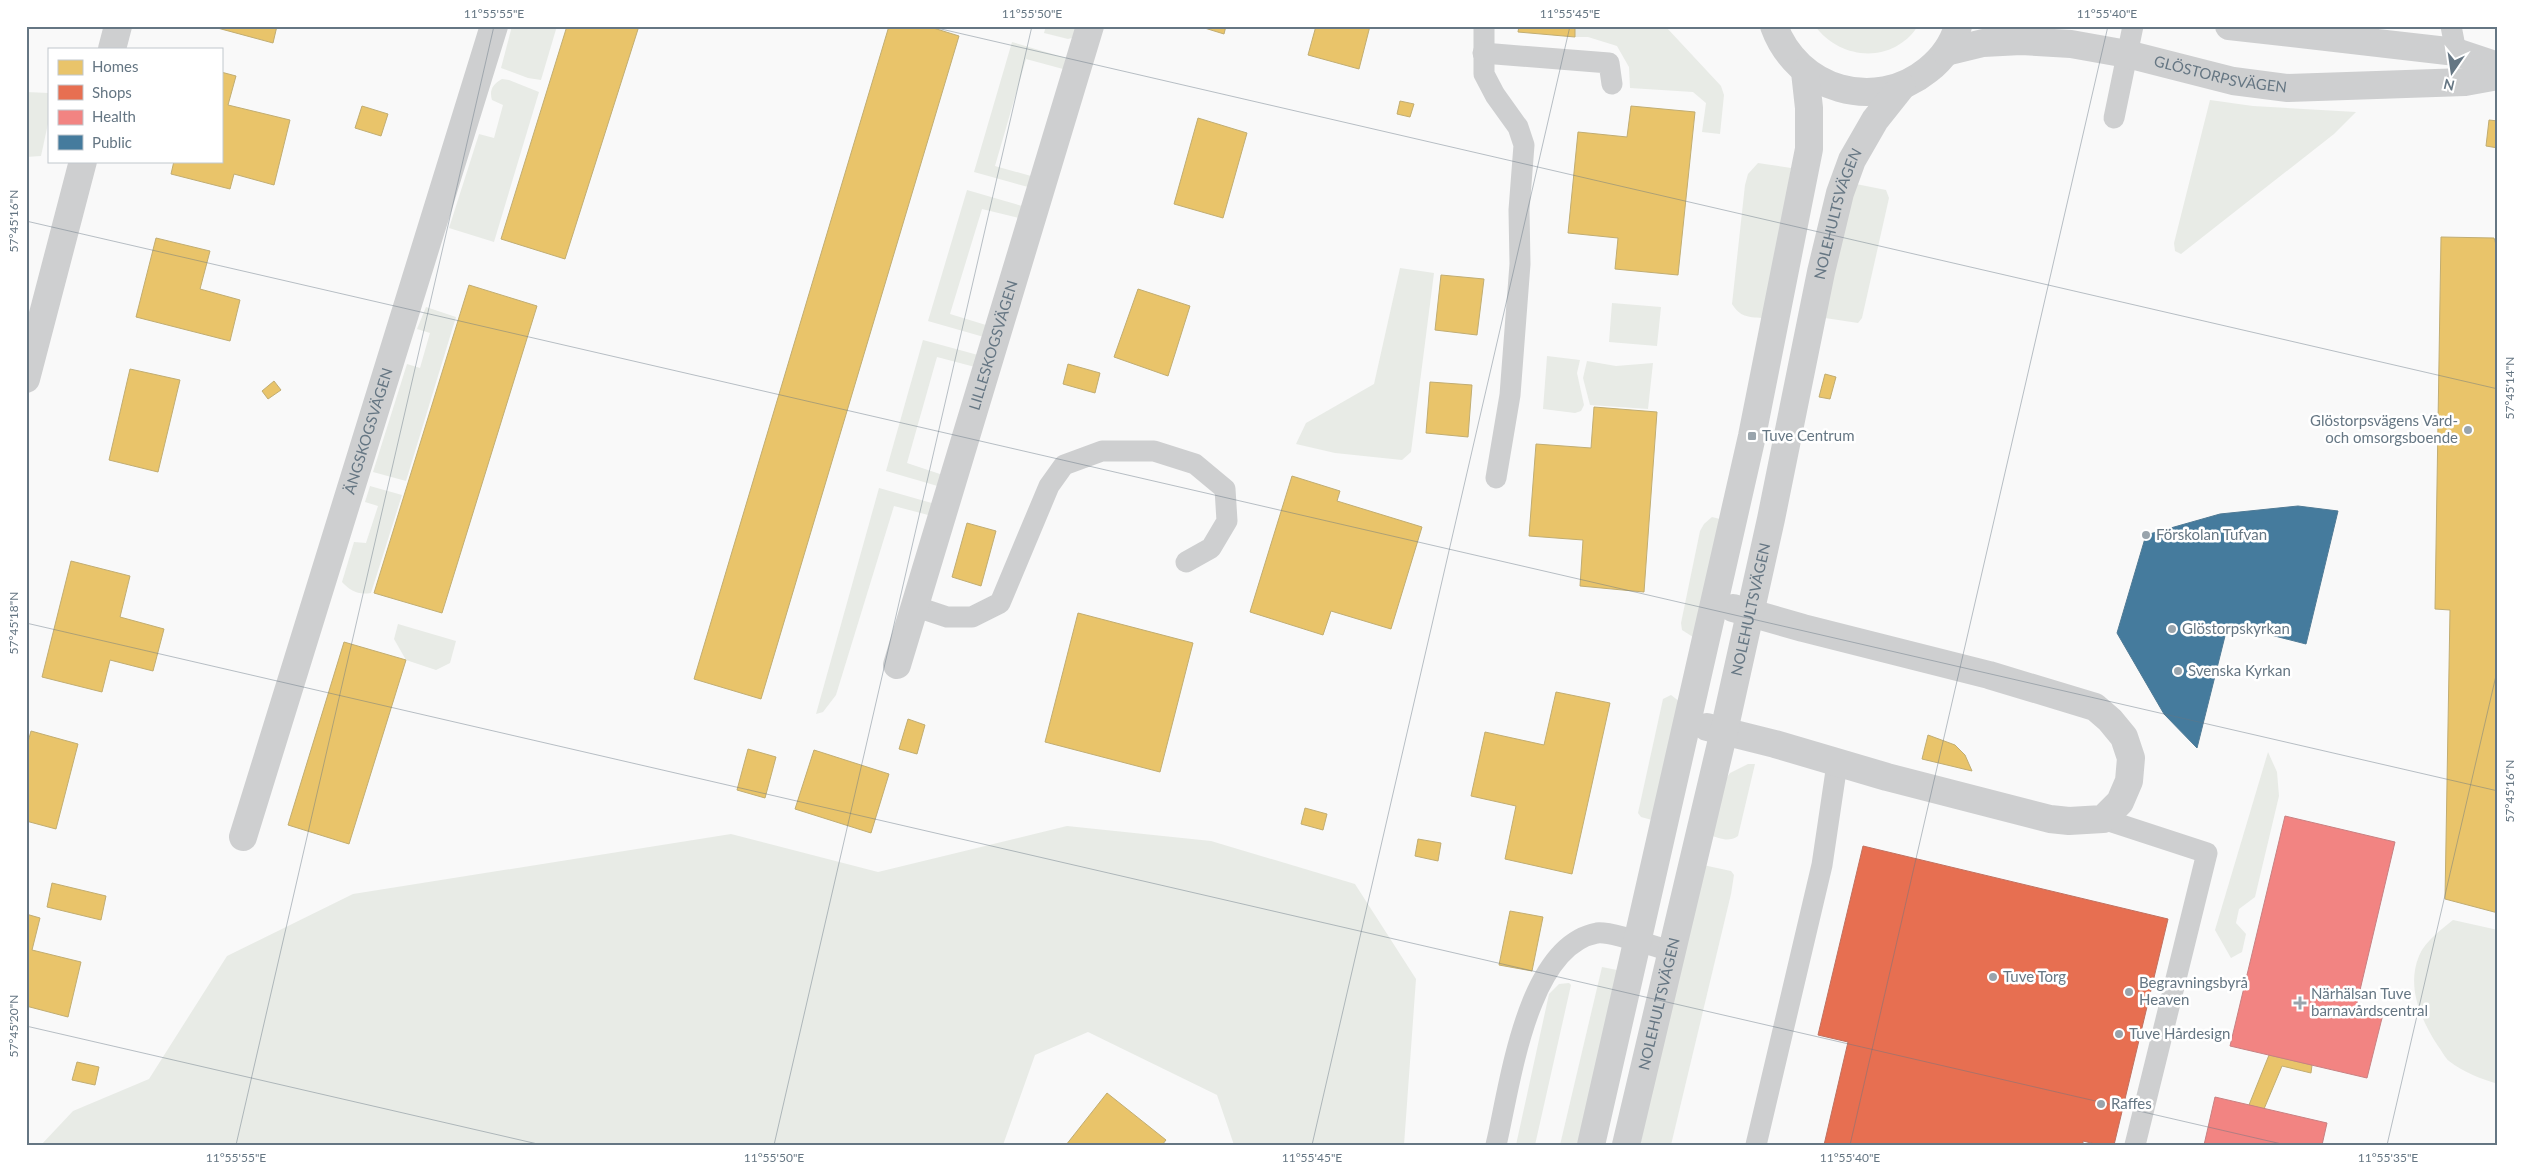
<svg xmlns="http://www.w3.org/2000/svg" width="2524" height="1171" viewBox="0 0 2524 1171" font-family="Lato,sans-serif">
<rect width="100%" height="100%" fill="#f9f9f9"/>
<g fill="#e8ebe6">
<path d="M512,26H557L541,80L528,78L501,68Z"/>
<path d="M1046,26H1077L1072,38L1068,39L1044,33Z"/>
<path d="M1575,26L1666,27L1721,86L1724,95L1720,134L1702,132L1706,103L1693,92L1630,88L1629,67L1617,46L1588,37H1575Z"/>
<path d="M1815,26H1918C1893,64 1841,61 1815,26Z"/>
<path d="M1012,42L1066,58L1063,69L1026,59L995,166L1031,176L1028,187L974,172Z"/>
<path d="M502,79L509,80L539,92L494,242L449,228L479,134L494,138L503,105L492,100C489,90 493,84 502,79Z"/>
<path d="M26,92L49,93V119L41,156L26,157Z"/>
<path d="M2210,100L2253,106L2356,112L2334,134L2181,254L2175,251L2174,243Z"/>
<path d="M1758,163L1791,168L1783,220L1762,318C1748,317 1740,317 1732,304L1745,185L1748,174Z"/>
<path d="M1856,184L1886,190L1889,198L1862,318L1858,323L1825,318L1836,262Z"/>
<path d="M967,190L1022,206L1019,218L982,209L950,314L986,325L984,337L928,321Z"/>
<path d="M1400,268L1434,273L1411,452L1402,460L1335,453L1296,444L1306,423L1374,384Z"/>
<path d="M1612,303L1661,307L1657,346L1609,342Z"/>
<path d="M426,307L456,317L406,481L373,472L407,364L420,368L430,333L417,329Z"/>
<path d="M923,340L978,355L975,367L937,357L907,463L943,475L941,487L886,471Z"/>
<path d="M1547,356L1580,360L1577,373L1584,405L1581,411L1575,413L1543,409Z"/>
<path d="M1587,361L1616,366L1653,363L1648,409L1590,405L1583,378Z"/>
<path d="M370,486L402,495L371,593C357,595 351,591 342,582L354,542L366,543L378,506L365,502Z"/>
<path d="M879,488L935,504L932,516L894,506L836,695L823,712L816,714Z"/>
<path d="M1712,517L1720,519L1693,637L1682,630L1681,623L1700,531L1704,524Z"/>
<path d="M398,624L456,641L450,663L436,670L406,660L394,639Z"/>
<path d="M1671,695L1680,702L1652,820L1641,817L1638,813L1663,699Z"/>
<path d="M2268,752L2277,772L2279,796L2255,897L2239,909L2236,923L2246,934L2242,952L2231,958L2215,930Z"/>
<path d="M1748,764H1755L1738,836C1728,843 1720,838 1709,835L1725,780L1730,773Z"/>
<path d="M1067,826L1211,841L1355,884L1416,979L1404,1145H1234L1217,1095L1088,1032L1035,1055L1003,1145H41L73,1111L149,1079L227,956L353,894L731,834L878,872Z"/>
<path d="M1703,865L1731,871L1734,875L1731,894L1671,1145H1640Z"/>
<path d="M2453,920L2498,930V1084C2481,1079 2463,1072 2449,1061C2445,1058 2442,1051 2438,1046C2421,1020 2406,987 2419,956C2425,941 2441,930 2453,920Z"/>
<path d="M1602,967L1617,970L1580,1145H1560Z"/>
<path d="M1569,983L1571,985L1535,1145H1516L1549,994L1559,984Z"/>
</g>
<g fill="#e9c46a" stroke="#c1ad72">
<path d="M210,26H277L273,43Z"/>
<path d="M567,26H639L565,259L501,239Z"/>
<path d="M889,26H927L959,36L761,699L694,679Z"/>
<path d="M1198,26H1226L1224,34Z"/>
<path d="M1316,26H1370L1359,69L1308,55Z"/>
<path d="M1519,26H1575V37L1518,32Z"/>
<path d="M221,72L236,76L228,105L290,120L274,185L234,174L230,189L171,174L174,161H221Z"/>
<path d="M1400,101L1414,104L1410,117L1397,114Z"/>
<path d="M362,106L388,114L381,136L355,128Z"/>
<path d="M1631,106L1695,112L1678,275L1615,269L1618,238L1568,233L1578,132L1627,137Z"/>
<path d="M1198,118L1247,133L1223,218L1174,204Z"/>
<path d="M2489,120L2498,121V148L2486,146Z"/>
<path d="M2441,237L2494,238L2498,251V913L2445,899L2450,610L2435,609Z"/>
<path d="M156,238L210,251L200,289L240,300L230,341L136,317Z"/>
<path d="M1441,275L1484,279L1477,335L1435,330Z"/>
<path d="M469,285L537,306L442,613L374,593Z"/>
<path d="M1138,289L1190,306L1168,376L1114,357Z"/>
<path d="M1068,364L1100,373L1095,393L1063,384Z"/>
<path d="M130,369L180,380L158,472L109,460Z"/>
<path d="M1825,374L1836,377L1830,399L1819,397Z"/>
<path d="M274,381L281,390L268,399L262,391Z"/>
<path d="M1430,382L1472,385L1468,437L1426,433Z"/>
<path d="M1594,407L1657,412L1644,592L1580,586L1583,540L1529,536L1536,444L1591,448Z"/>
<path d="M1292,476L1340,491L1337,501L1422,527L1391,629L1331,611L1323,635L1250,612Z"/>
<path d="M967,523L996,531L981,586L952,577Z"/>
<path d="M71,561L130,576L120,617L164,629L153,671L110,660L102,692L42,677Z"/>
<path d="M1078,613L1193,643L1160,772L1045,742Z"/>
<path d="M344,642L406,660L349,844L288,825Z"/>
<path d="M1556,692L1610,703L1572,874L1505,859L1516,806L1471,796L1485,732L1544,745Z"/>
<path d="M908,719L925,725L917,754L899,749Z"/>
<path d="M31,731L78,744L56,829L26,821V749Z"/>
<path d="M1928,735L1955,745L1965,755L1972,771L1922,759Z"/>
<path d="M748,749L776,757L765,798L737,790Z"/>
<path d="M814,750L889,774L871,833L795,809Z"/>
<path d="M1305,808L1327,814L1323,830L1301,824Z"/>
<path d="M1418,839L1441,843L1438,861L1415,856Z"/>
<path d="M52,883L106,896L101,920L47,907Z"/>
<path d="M1510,911L1543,917L1532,971L1499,965Z"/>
<path d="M26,914L40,918L32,950L81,962L68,1017L26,1006Z"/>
<path d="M2269,1055L2312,1065L2311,1073L2282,1066L2264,1109L2249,1105Z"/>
<path d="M77,1062L99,1067L95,1085L72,1080Z"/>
<path d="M1107,1093L1166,1140L1162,1145H1066Z"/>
</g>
<path fill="#e76f51" stroke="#c07160" d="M1863,846L2168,919L2114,1145H2099L2083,1141V1145H1824L1848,1042L1818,1035Z"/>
<g fill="#f28482" stroke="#c88082">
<path d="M2285,816L2395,842L2356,1007L2383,1014L2367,1078L2230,1046Z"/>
<path d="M2215,1097L2327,1123L2322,1145H2204Z"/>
</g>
<path fill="#457b9d" stroke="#4f7a95" d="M2298,506L2338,511L2306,644L2228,624L2197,748L2164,714L2117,633L2146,535L2220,514Z"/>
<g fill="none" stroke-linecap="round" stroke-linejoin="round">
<g stroke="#cecfd0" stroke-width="21">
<path d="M1484,26V74L1495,95L1518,127L1524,145L1519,210L1520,264L1510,395L1496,478"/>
<path d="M2451,26L2456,52"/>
<path d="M1483,53L1609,63L1612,84"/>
<path d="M2114,118L2133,26"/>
<path d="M914,606L947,617H972L1000,603L1049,486L1064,465L1102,451H1154L1195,464L1225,489L1227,521L1211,548L1186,562"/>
<path d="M2103,819L2207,853L2135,1145"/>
<path d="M1496,1145C1510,1087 1526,946 1597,933C1610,931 1656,947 1671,951"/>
<path d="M1756,1145L1822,865L1837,764"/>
</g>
<g stroke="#cecfd0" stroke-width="28">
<path d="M1774,26C1797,90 1875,113 1928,70C1942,59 1953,44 1958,26"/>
<path d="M2229,26L2456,52L2498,66"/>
<path d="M112,49L118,26"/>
<path id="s1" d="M1946,52L1983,43L2021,41L2071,44L2127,54L2233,81L2288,88L2465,82L2498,76"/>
<path d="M26,379L83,161"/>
<path id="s2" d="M897,665L1090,26"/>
<path d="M1707,727L1775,744L1887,777L2050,819L2069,821L2103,819L2120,802L2129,781L2131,758L2124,737L2110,720L2095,707L1989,675L1803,628L1733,608"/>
<path id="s3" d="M243,837L494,26"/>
<path d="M1591,1145L1752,436L1809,149V108L1805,72"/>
<path id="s4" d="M1626,1145L1724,731L1771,519L1821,272L1840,193L1852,160L1875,120L1902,86"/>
</g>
</g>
<path fill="none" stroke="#657683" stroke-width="1" stroke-opacity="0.45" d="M928,26L2498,389M26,221L2498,791M26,623L2286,1145M26,1026L542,1145M236,1145L494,26M774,1145L1032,26M1312,1145L1570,26M1850,1145L2108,26M2387,1145L2498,667"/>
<g fill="#99a4ac" stroke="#fff" stroke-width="2">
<circle cx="2468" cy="430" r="5"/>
<rect x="1747" y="431" width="10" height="10" rx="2.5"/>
<circle cx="2146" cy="535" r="5"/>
<circle cx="2172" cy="629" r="5"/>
<circle cx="2178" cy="671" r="5"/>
<circle cx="1993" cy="977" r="5"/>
<circle cx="2129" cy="992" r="5"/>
<path d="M2297.5 995.5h5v5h5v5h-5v5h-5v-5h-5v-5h5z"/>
<circle cx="2119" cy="1034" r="5"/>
<circle cx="2101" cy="1104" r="5"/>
</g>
<g text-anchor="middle" stroke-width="5" stroke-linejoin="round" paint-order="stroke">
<g font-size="15" fill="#657683" stroke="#fff">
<text dy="5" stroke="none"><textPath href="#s1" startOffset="279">GLÖSTORPSVÄGEN</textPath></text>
<text dy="5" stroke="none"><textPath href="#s4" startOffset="955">NOLEHULTSVÄGEN</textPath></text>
<text dy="5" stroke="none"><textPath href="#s2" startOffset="334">LILLESKOGSVÄGEN</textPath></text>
<text dy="5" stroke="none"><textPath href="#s3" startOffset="425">ÄNGSKOGSVÄGEN</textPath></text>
<text dy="5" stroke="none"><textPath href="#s4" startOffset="550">NOLEHULTSVÄGEN</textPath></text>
<text dy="5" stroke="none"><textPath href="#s4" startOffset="145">NOLEHULTSVÄGEN</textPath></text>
</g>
<g font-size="15" fill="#657683" stroke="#fff" text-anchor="start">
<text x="2458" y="426" text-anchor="end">Glöstorpsvägens Vård-<tspan x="2458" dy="17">och omsorgsboende</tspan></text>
<text x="1762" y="441">Tuve Centrum</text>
<text x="2156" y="540">Förskolan Tufvan</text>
<text x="2182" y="634">Glöstorpskyrkan</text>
<text x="2188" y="676">Svenska Kyrkan</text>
<text x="2003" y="982">Tuve Torg</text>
<text x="2139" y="988">Begravningsbyrå<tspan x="2139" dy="17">Heaven</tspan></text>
<text x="2311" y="999">Närhälsan Tuve<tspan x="2311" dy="17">barnavårdscentral</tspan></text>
<text x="2129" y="1039">Tuve Hårdesign</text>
<text x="2111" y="1109">Raffes</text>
</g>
</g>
<rect width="2524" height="1171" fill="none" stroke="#ffffff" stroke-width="55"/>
<rect x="48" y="48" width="175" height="115" fill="#ffffff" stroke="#c1c8cd"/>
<rect x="58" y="60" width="25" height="15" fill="#e9c46a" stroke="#c1c8cd"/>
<text x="92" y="72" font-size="15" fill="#657683">Homes</text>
<rect x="58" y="85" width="25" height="15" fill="#e76f51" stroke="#c1c8cd"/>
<text x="92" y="98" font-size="15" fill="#657683">Shops</text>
<rect x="58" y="110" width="25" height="15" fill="#f28482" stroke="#c1c8cd"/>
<text x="92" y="122" font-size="15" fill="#657683">Health</text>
<rect x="58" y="135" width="25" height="15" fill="#457b9d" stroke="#c1c8cd"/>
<text x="92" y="148" font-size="15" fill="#657683">Public</text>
<g transform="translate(2452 72) rotate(193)" stroke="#ffffff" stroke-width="4" paint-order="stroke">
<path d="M0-4L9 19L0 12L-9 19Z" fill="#657683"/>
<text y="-8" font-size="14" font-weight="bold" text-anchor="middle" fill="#657683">N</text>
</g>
<rect x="28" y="28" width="2468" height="1116" fill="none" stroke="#657683" stroke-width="2"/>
<g font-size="12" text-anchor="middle" fill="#657683">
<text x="494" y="18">11°55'55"E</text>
<text x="1032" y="18">11°55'50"E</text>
<text x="1570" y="18">11°55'45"E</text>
<text x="2107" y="18">11°55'40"E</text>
<text transform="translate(14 221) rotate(-90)" y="4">57°45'16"N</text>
<text transform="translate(2510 388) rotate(-90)" y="4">57°45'14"N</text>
<text transform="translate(14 623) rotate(-90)" y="4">57°45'18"N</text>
<text transform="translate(2510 791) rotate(-90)" y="4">57°45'16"N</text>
<text transform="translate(14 1026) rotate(-90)" y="4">57°45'20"N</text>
<text x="236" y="1162">11°55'55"E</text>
<text x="774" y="1162">11°55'50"E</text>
<text x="1312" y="1162">11°55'45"E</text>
<text x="1850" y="1162">11°55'40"E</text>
<text x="2388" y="1162">11°55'35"E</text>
</g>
</svg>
